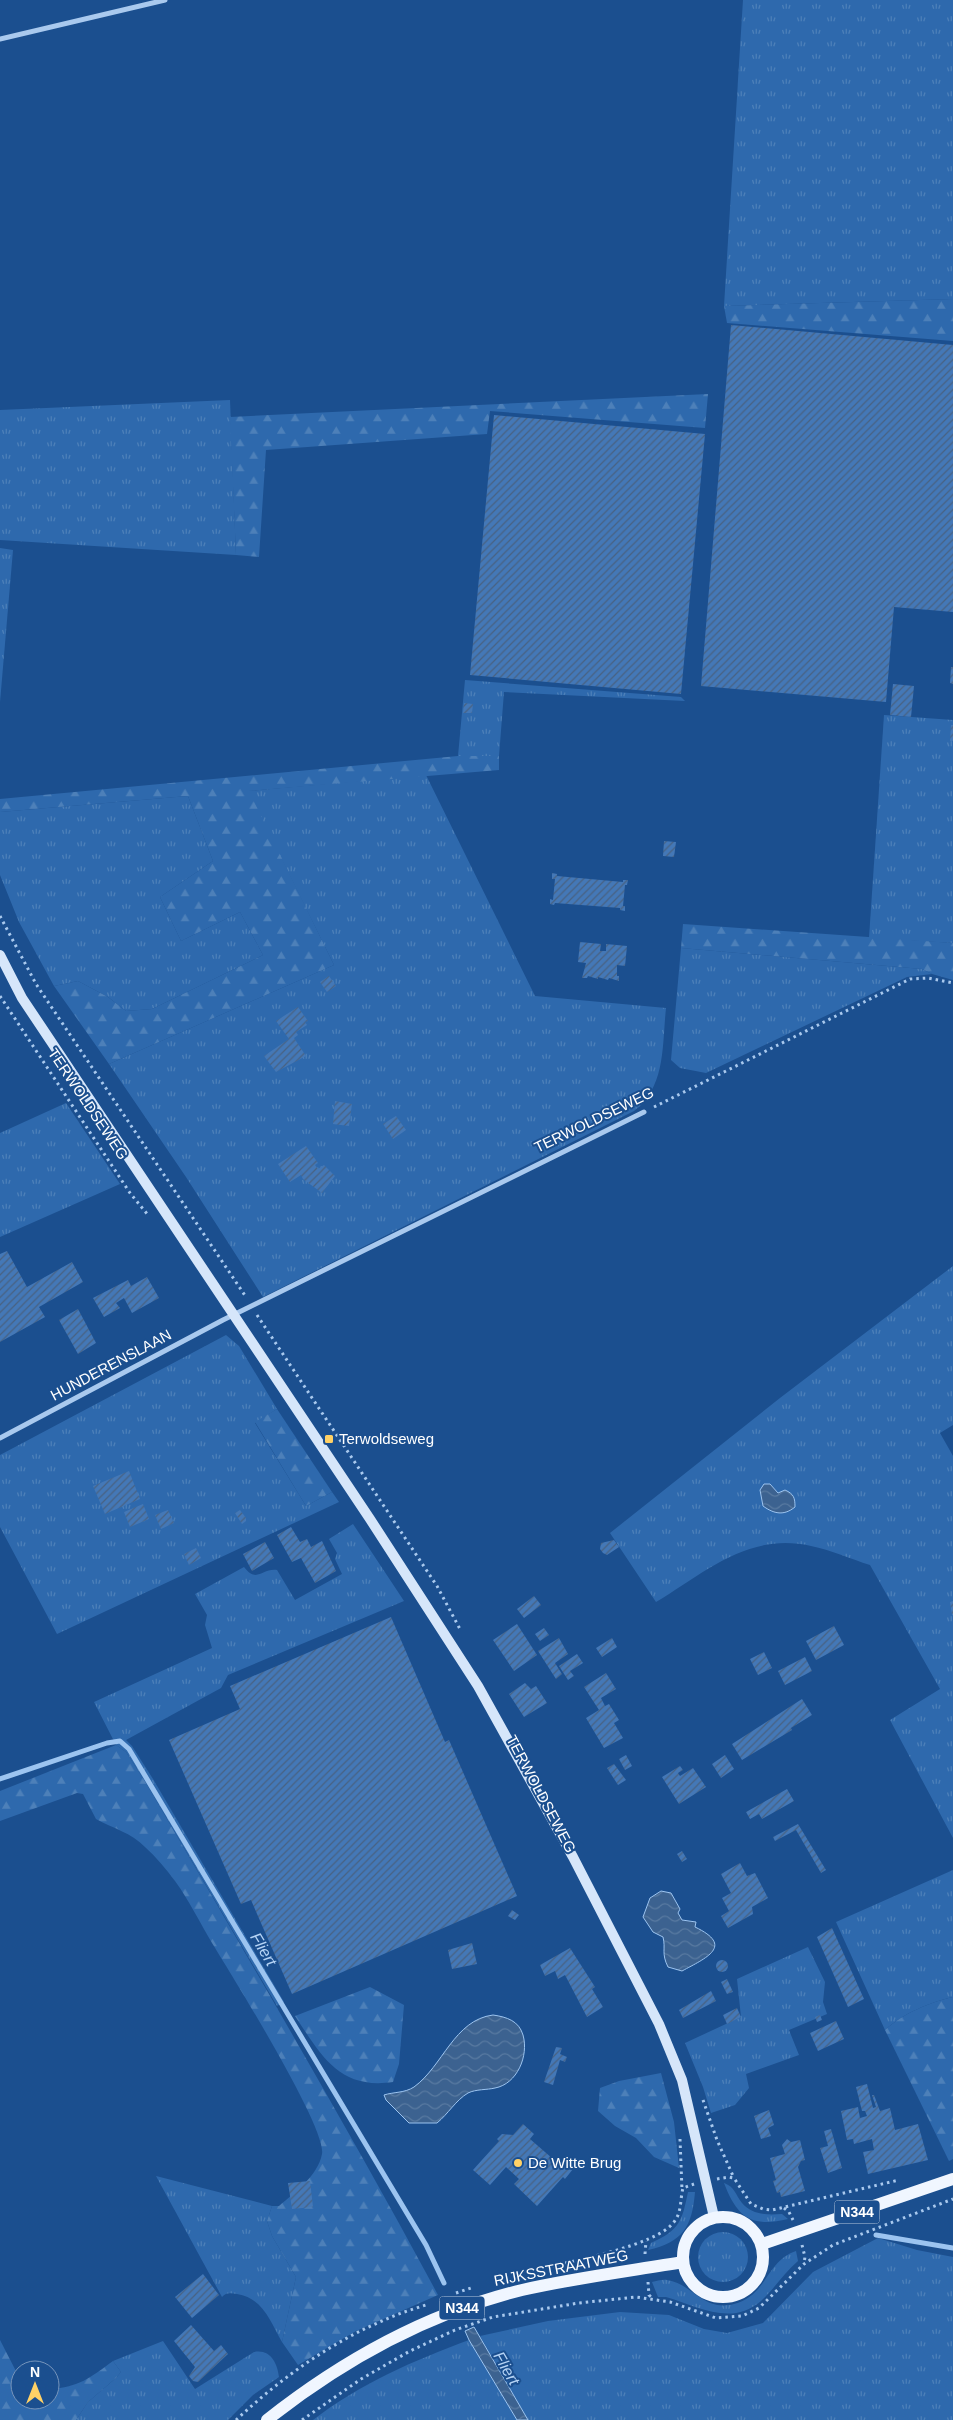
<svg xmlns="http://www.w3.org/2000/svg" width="953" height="2420" viewBox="0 0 953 2420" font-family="Arial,sans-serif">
<defs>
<pattern id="grass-tufts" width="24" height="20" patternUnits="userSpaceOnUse" patternTransform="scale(1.25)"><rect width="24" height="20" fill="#2e69ad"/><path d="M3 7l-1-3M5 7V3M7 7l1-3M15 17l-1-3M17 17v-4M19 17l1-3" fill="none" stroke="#4d80b9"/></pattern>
<pattern id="forest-firs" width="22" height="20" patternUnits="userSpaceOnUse" patternTransform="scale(1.25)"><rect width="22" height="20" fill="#2e69ad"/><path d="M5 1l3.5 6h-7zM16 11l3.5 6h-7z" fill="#4d80b9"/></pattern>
<pattern id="water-waves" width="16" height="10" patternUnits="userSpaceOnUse" patternTransform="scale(1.25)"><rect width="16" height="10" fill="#3c6290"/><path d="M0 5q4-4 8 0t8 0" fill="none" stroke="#597aa1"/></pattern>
<pattern id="building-hatch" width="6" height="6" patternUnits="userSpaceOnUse" patternTransform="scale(1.25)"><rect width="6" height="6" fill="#4478b7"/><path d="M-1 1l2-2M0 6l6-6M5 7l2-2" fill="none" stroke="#486282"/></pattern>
</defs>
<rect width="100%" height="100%" fill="#1b4f8f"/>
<g fill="url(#grass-tufts)" fill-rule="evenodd">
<path d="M743,0H953V299L724,306Z"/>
<path d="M230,400L236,555L0,540V410Z"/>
<path d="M0,548L13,550L0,702Z"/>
<path d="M465,680L681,697L685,701L504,692L499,756H458Z"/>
<path d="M884,715L953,720V943L869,938Z"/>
<path d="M426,775L535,996L666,1008C662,1045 666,1087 634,1111L263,1297L186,1177L109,1064L334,965L248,791Z"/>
<path d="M188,796L213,861L160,897L181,941L240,912L263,955L152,1009L126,1011L108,997L78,981L54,986L19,922L0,875V812Z"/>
<path d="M681,948L922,969L932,974L907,977L706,1073L680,1068L671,1060Z"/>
<path d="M66,1103L120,1184L0,1237V1133Z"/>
<path d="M953,1266V1425L940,1433L953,1456V1838L890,1720L940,1689L870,1565C851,1559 831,1550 811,1546C748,1532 706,1572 656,1602L610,1533L780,1398ZM770,1484L778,1493L763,1506L760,1490Z"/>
<path d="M226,1335L239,1346L277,1409L255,1423L306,1506L332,1492L339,1502L57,1634L0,1527V1455Z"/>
<path d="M353,1524L404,1601L228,1675L221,1688L126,1740L132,1746L153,1779L284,2002L277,2006L146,1783L126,1752L116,1745L94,1702L212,1648L205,1625L207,1615L195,1594L244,1567C257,1584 262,1568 277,1570L295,1600L342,1574L335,1559L337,1553L329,1539Z"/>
<path d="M953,1870V1997C930,2002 902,2014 885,2030L836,1922Z"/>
<path d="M808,1947L825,1982L823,2002L827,2014L789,2030L799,2055L746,2074L749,2088L735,2105L711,2113L703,2087L685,2043L741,2017L737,1979Z"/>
<path d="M156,2176L272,2206L267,2221L272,2236L296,2277L282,2342C270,2321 263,2298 237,2294C231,2293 226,2292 222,2297Z"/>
<path d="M724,2183C735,2187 735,2194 742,2203C752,2215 767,2215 782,2214L788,2219C751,2228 737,2217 724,2183Z"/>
<path d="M688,2192H695C692,2227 683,2242 648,2250L651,2243C680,2230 682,2221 688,2192Z"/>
<circle cx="723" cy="2257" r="25"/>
<path d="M878,2238L917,2250L953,2257V2420H528L480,2336L548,2321L620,2312L669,2315L704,2329L727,2333L763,2323L813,2272Z"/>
<path d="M796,2251L798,2261C784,2273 774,2289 761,2301C731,2327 697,2306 666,2297H658L652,2282C657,2281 663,2279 667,2280C693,2284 703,2312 734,2304C767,2296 766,2261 796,2251Z"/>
<path d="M469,2340L517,2420H313C359,2384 415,2360 469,2340Z"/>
<path d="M163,2341L195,2389L254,2352C270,2349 277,2362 279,2377L253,2395L228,2420H76L88,2402L116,2378L121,2372L113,2361Z"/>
</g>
<g fill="url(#forest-firs)">
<path d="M953,299V341L727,323L724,306Z"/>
<path d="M708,394L705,428L490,411L487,434L266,450L259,557L236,555L230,417Z"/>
<path d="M458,756H499V770L249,791L334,965L109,1064L54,986L78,981L108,997L126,1011L152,1009L263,955L240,912L181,941L160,897L213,861L188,796L0,812V799Z"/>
<path d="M683,924L953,943V980L932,974L922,969L681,948Z"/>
<path d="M277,1409L332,1492L306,1506L255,1422Z"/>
<path d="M116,1745L126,1752L146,1783C245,1953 345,2122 438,2295L356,2331L298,2365L282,2342L296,2277L272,2236L267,2221L272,2206H279C294,2193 318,2176 322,2154C327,2128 231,1974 212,1943C200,1923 189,1900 175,1881C166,1869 156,1857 145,1847C132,1833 112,1828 96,1819L83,1794L77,1793L0,1821V1791Z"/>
<path d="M370,1987L404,2005L399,2064L393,2082C339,2090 321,2055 295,2016Z"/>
<path d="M953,1997V2159L949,2161L885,2030C902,2014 930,2002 953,1997Z"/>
<path d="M661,2073L674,2122L679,2168L654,2157L636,2138L615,2126L598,2111L600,2088L619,2081Z"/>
<path d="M0,2340L20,2379V2400H50V2389C79,2387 90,2378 113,2361L121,2372L116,2378L88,2402L76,2420H0Z"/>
</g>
<g fill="url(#water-waves)" stroke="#9cc4f0">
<path d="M764,1484H770L778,1493L785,1490C794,1494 795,1498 795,1507C784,1516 774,1514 763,1506L760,1490Z"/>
<path d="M661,1891L671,1893L680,1909L678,1913L682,1920L696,1922L695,1927C735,1946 706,1958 682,1971L668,1967C661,1953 666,1949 663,1937L653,1932L643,1917L650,1898Z"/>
<path d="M493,2015C507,2017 519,2021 523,2035C529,2056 517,2084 495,2088C487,2090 476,2089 468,2093C456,2100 448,2114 437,2123H409L386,2100L384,2095C393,2092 405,2093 414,2087C443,2066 454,2020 493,2015Z"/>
<path d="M474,2327L528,2420H517L469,2340L465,2331Z"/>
</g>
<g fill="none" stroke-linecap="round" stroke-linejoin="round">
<g stroke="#9cc4f0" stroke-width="5">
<path d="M0,1779L107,1743L120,1741L129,1749L426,2245L444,2283"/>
<path d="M876,2235L953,2248"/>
</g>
</g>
<g fill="url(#building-hatch)">
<path d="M731,325L953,345V612L894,607L886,702L701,686Z"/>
<path d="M494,415L705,434L681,694L470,675Z"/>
<path d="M951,667H953V684L950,683Z"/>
<path d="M893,684L914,686L911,717L890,715Z"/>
<path d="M464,703L473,704L472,713H463Z"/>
<path d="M951,725H953V741H950Z"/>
<path d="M664,841L676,842L674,857L663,856Z"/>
<path d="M552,873L557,874V876L623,882V880H628L627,885H625L623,906H625V911L620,910V908L555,903L554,905L550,904V899L553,900L555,879H552Z"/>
<path d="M580,942L601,944L600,951H606V944L627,946L625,966L617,965V976H619V981L609,978L608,980L598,977V979L588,976L587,978H582L586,963L578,962Z"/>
<path d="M329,976L336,986L327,992L320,982Z"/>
<path d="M298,1007L308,1021L305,1022L307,1025L296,1032L298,1035L294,1038L306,1056L276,1072L264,1056L289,1039L276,1021Z"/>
<path d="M335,1101L352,1104L349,1126L333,1124Z"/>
<path d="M396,1116L406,1130L393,1139L383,1124Z"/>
<path d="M306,1146L318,1163L315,1165L318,1169L324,1165L335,1176L322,1193L303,1179L301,1175L290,1182L278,1164Z"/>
<path d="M7,1251L27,1287L72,1262L83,1282L39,1307L45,1317L0,1342V1254Z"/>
<path d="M147,1277L159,1298L132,1313L124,1298L116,1303L120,1308L104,1317L93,1298L128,1280L131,1286Z"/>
<path d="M78,1309L96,1343L78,1354L59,1320Z"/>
<path d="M129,1471L140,1499L105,1514L93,1486Z"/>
<path d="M143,1504L149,1519L130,1527L124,1512Z"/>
<path d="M168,1510L174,1523L161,1529L155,1515Z"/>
<path d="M240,1510L246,1518V1521L242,1524L235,1513Z"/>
<path d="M291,1527L300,1542L307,1539L311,1547L322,1541L336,1571L315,1583L301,1558L292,1562L277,1535Z"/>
<path d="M614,1540L619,1547L607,1555L603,1553L600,1549L601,1543Z"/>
<path d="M265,1542L274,1558L252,1571L243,1554Z"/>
<path d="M196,1548L201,1558L189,1565L184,1554Z"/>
<path d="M534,1596L541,1605L524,1618L517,1609Z"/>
<path d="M953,1601V1615H952L950,1602Z"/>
<path d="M391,1617L445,1742L449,1740L517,1896L292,1994L251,1900L241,1904L169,1740L240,1709L230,1686Z"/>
<path d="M517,1624L537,1655L514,1671L493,1640Z"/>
<path d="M834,1626L844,1645L816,1660L806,1641Z"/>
<path d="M544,1628L549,1635L540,1641L535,1634Z"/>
<path d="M559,1638L568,1654L555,1663L562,1674L556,1679L538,1651Z"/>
<path d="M612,1638L617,1647L602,1657L596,1648Z"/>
<path d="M764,1652L772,1668L758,1675L750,1659Z"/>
<path d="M577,1654L583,1663L570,1671L574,1676L568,1680L559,1666Z"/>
<path d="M805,1657L812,1671L785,1685L778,1671Z"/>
<path d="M606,1673L616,1689L601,1698L605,1706L609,1704L619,1720L614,1723L623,1738L604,1748L586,1718L599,1710L584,1687Z"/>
<path d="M525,1683L531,1689L536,1686L547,1703L524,1717L509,1694Z"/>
<path d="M802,1699L812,1715L791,1728L792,1730L742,1760L732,1744Z"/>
<path d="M626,1755L632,1766L625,1770L619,1759Z"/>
<path d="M725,1755L734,1769L721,1778L712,1764Z"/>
<path d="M614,1764L626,1780L618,1785L607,1768Z"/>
<path d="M680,1766L683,1770L678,1773L680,1776L693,1768L706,1787L679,1804L662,1777Z"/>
<path d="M787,1789L794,1801L762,1819L759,1814L750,1819L746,1812Z"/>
<path d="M798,1824L826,1870L821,1873L796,1830L775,1841L773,1837Z"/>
<path d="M682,1851L687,1859L682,1862L677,1854Z"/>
<path d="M740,1863L747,1876L755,1873L768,1898L752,1907L753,1914L728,1928L721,1916L729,1911L722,1898L731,1893L721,1874Z"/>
<path d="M512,1910L519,1915L515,1920L508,1916Z"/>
<path d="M832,1928L864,1999L848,2007L817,1937Z"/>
<path d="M472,1943L477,1964L452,1969L448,1950Z"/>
<path d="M570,1948L595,1987L592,1989L603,2007L587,2017L565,1975L558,1979L555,1971L545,1976L540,1965Z"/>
<circle cx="722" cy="1966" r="6"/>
<path d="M727,1979L733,1992L727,1994L721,1982Z"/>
<path d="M711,1991L716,2001L683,2018L679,2010Z"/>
<path d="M737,2008L741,2017L727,2024L723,2015Z"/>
<path d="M820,2015L822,2020L817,2022L815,2017Z"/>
<path d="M836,2021L844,2039L818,2051L810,2033Z"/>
<path d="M556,2047L562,2048L560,2054L567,2057L565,2062L560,2060L553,2085L544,2082Z"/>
<path d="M867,2084L873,2108L876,2107L872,2095H874L880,2111L890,2108L895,2130L918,2124L928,2160L868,2174L863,2152L874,2150L872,2139L854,2144L853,2139L847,2140L841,2111L858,2107L860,2118L867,2116L865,2111H862L856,2087Z"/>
<path d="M769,2110L774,2125L768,2128L771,2136L761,2139L754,2116Z"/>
<path d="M523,2124L534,2134L530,2139L560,2165L564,2160L573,2169L565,2179L563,2177L537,2206L514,2184L519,2179L506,2167L490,2185L473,2170L499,2141L497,2139L502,2134L513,2135Z"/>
<path d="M831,2129L842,2168L828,2173L820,2148L828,2146L824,2131Z"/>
<path d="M787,2139L791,2142L800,2140L805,2160L801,2161L798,2167L805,2191L781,2197L780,2192L777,2193L773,2181L776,2180L770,2158L785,2154L782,2145Z"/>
<path d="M310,2181L313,2207L292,2209L288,2183Z"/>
<path d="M203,2274L219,2295L192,2318L175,2297Z"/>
<path d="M191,2325L214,2351L221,2345L228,2354L198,2382L193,2381L189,2376L195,2367L174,2341Z"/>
</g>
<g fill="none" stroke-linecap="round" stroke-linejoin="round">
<g stroke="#a9c9ee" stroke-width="3" stroke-dasharray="2.5 4" stroke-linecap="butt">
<path d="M0,916L36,984L246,1297"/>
<path d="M0,996L130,1193L148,1215"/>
<path d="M654,1107L910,979L928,978L953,983"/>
<path d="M257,1315L437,1586L461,1631"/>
<path d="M703,2100L717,2140L734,2178"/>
<path d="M680,2139L682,2190"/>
<path d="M717,2179L729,2177L734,2178L751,2204L763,2209L772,2210L899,2180"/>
<path d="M784,2208L789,2212L793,2220"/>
<path d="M802,2245L805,2257L804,2263"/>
<path d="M645,2254L646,2241"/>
<path d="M540,2269C571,2261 656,2246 674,2222C682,2212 680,2199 683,2188L694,2184"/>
<path d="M648,2282L649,2295L653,2299"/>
<path d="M456,2293L471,2288"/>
<path d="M236,2420C279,2380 328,2344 382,2321C397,2314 413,2309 429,2304"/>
<path d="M302,2420L361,2379L410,2351L455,2330L493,2317L579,2303L636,2297L670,2302L716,2318L742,2316L759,2308L804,2264L833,2245L953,2199"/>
</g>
<g stroke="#a9c9ee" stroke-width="5">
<path d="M0,39L165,0"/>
<path d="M0,1438L223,1320L644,1112"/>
</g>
<path stroke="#d6e6fa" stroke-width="10" d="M0,955L22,998L370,1519L478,1686L573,1857L659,2024L682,2080L714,2217"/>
<g stroke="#f0f6ff" stroke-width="12">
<circle cx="723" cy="2257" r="40"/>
<path d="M762,2244L953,2179"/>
<path d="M267,2420C343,2360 428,2313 522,2290C575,2278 629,2271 683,2262"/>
</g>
</g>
<g fill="#ffd166" stroke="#1b4f8f" stroke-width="2">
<rect x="324" y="1434" width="10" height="10" rx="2.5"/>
<circle cx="518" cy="2163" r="5"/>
</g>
<g text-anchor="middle" stroke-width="4" stroke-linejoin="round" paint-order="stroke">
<g fill="#1b4f8f" stroke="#bbcadd" stroke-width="1">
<rect x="834.5" y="2200.5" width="45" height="23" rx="4"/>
<rect x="439.5" y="2296.5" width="45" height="23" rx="4"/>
</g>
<g font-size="14" font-weight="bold" fill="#fff">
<text x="857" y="2217">N344</text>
<text x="462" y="2313">N344</text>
</g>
<g font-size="15" fill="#fff" stroke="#1b4f8f">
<text transform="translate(88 1104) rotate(56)" y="5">TERWOLDSEWEG</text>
<text transform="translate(594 1120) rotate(-26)" y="5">TERWOLDSEWEG</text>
<text transform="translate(111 1365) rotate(-28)" y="5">HUNDERENSLAAN</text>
<text transform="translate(541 1794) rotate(62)" y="5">TERWOLDSEWEG</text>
<text transform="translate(561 2268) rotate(-11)" y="5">RIJKSSTRAATWEG</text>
</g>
<g font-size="15" fill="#fff" stroke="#1b4f8f" text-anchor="start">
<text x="339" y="1444">Terwoldseweg</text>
<text x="528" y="2168">De Witte Brug</text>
</g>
<g font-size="16" font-style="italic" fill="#b5d3f5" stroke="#1b4f8f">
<text transform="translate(264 1949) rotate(59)" y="6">Fliert</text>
<text transform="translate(507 2368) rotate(60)" y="6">Fliert</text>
</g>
</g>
<g transform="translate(35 2385)"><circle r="24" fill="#1b4f8f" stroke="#7695bc"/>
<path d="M0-4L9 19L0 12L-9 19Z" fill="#ffd166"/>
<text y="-8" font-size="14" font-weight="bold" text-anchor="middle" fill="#ffffff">N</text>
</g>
</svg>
